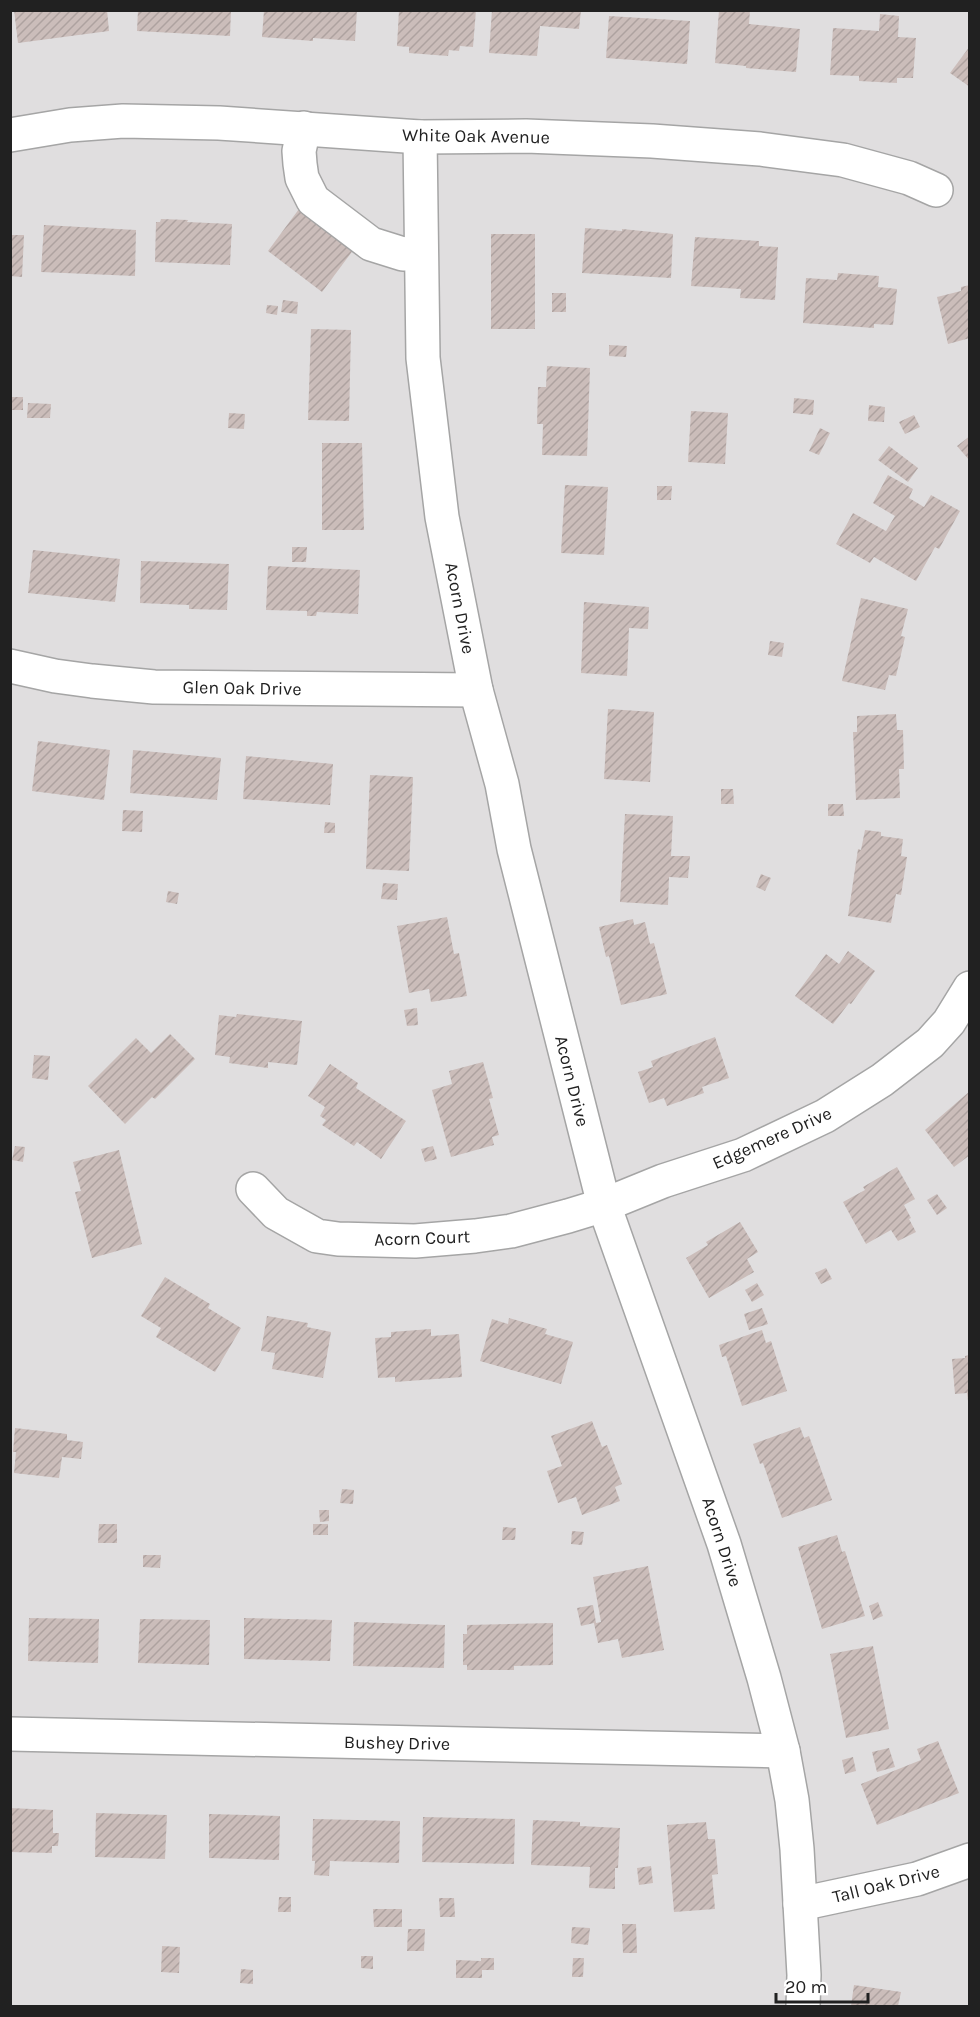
<svg xmlns="http://www.w3.org/2000/svg" width="980" height="2017" viewBox="0 0 980 2017" font-family="Karla,sans-serif">
<defs>
<pattern id="building-hatch" width="6" height="6" patternUnits="userSpaceOnUse" patternTransform="scale(1.5)"><rect width="6" height="6" fill="#cbbdba"/><path d="M-1 1l2-2M0 6l6-6M5 7l2-2" fill="none" stroke="#aea2a0"/></pattern>
</defs>
<rect width="100%" height="100%" fill="#f2ede8"/>
<rect fill="#e0dedf" x="11" y="11" width="958" height="1995"/>
<g fill="url(#building-hatch)">
<path d="M14,10H107L109,31L18,43Z"/>
<path d="M138,10H231L230,36L137,31Z"/>
<path d="M264,10H357L355,41L313,38V41L262,37Z"/>
<path d="M399,10H476L473,47L460,46L459,51L449,50L448,56L409,53V47L397,46Z"/>
<path d="M492,10H581L579,29L540,26L537,56L489,53Z"/>
<path d="M719,10H750L749,24L800,29L796,72L746,68V66L715,63Z"/>
<path d="M880,14L899,16L898,37L916,38L913,78H897V83L859,81V76L830,75L833,28L879,31Z"/>
<path d="M609,16L690,21L687,64L606,58Z"/>
<path d="M970,46V87L950,73Z"/>
<path d="M299,209L354,249L322,292L268,251Z"/>
<path d="M161,219L188,220L187,222L232,224L230,265L155,262L156,222H160Z"/>
<path d="M44,225L136,230L135,276L41,272Z"/>
<path d="M585,228L622,231V229L673,234L671,278L582,273Z"/>
<rect x="491" y="234" width="44" height="95"/>
<path d="M10,235H24L22,277L10,276Z"/>
<path d="M695,237L759,241V246L778,247L775,300L740,298L741,289L691,286Z"/>
<path d="M838,273L879,276L878,287L897,289L893,325L874,324V328L803,323L806,278L837,280Z"/>
<path d="M970,285V338L948,344L937,297L961,291V287Z"/>
<rect x="552" y="293" width="14" height="19"/>
<path d="M283,300L298,302L297,314L281,312Z"/>
<path d="M267,305L278,306L277,315L266,313Z"/>
<path d="M311,329L351,330L349,421L308,420Z"/>
<path d="M609,345L627,346L626,357L609,356Z"/>
<path d="M547,366L590,368L587,456L542,455L543,424H537L538,387H546Z"/>
<path d="M12,397H23V410H11Z"/>
<path d="M794,398L814,400L813,415L793,413Z"/>
<path d="M28,403L51,404L50,418H27Z"/>
<path d="M869,405L885,407L884,422L868,421Z"/>
<path d="M691,411L728,413L725,464L688,462Z"/>
<path d="M229,413L245,414L244,429L228,428Z"/>
<path d="M914,415L920,427L905,434L899,422Z"/>
<path d="M820,428L830,433L819,455L809,451Z"/>
<path d="M970,436V461L957,446Z"/>
<path d="M322,443H362L364,530H322Z"/>
<path d="M889,446L918,468L908,482L878,460Z"/>
<path d="M888,475L913,489L909,498L924,507L931,495L960,511L939,549L935,547L916,581L874,557L870,563L836,544L853,513L886,531L895,516L873,503Z"/>
<path d="M565,485L608,487L604,555L561,553Z"/>
<path d="M657,486H672L671,500H657Z"/>
<path d="M292,547H307L306,562H292Z"/>
<path d="M33,550L120,559L115,602L28,593Z"/>
<path d="M141,561L229,564L227,610L189,609V605L140,603Z"/>
<path d="M268,566L360,570L358,614L317,612L316,616H307V611L266,610Z"/>
<path d="M861,598L908,609L901,636L905,637L896,676L889,675L885,690L842,681Z"/>
<path d="M584,602L649,607L648,629L629,628L627,676L581,673Z"/>
<path d="M770,641L784,643L782,657L768,655Z"/>
<path d="M608,709L654,712L650,782L604,779Z"/>
<path d="M896,714L897,730H903L904,769H899L900,798L856,800L853,732H857V716Z"/>
<path d="M38,741L110,750L104,800L32,791Z"/>
<path d="M133,750L221,758L217,800L130,793Z"/>
<path d="M246,756L333,764L330,805L243,799Z"/>
<path d="M370,775L413,777L409,871L366,869Z"/>
<path d="M721,789H733L734,804H721Z"/>
<path d="M828,804H843L844,816H828Z"/>
<path d="M123,810L143,811L142,832L122,831Z"/>
<path d="M625,814L673,816L671,856H690L688,878L669,877L668,905L620,902Z"/>
<path d="M325,822L335,823V833H324Z"/>
<path d="M865,830L881,832V836L903,839L901,856L907,857L901,895L896,894L891,923L848,916L858,849L861,850Z"/>
<path d="M761,874L771,878L765,891L756,887Z"/>
<path d="M383,883L398,884L397,900L381,899Z"/>
<path d="M168,891L179,893L177,904L166,902Z"/>
<path d="M447,917L454,954L459,953L467,996L431,1002L429,989L409,993L397,926Z"/>
<path d="M633,919L634,925L645,922L650,944L654,943L667,994L621,1005L609,956L606,957L599,927Z"/>
<path d="M848,951L875,971L851,1004L849,1003L833,1024L795,996L826,954L839,964Z"/>
<path d="M417,1008L418,1025L407,1026L404,1010Z"/>
<path d="M237,1014L302,1021L297,1065L268,1062V1068L229,1063L230,1057L215,1055L219,1015L236,1017Z"/>
<path d="M170,1034L195,1059L155,1099L152,1097L125,1124L88,1086L136,1038L151,1053Z"/>
<path d="M715,1037L729,1078L702,1087L704,1093L667,1106L664,1098L649,1103L638,1072L653,1067L651,1061Z"/>
<path d="M34,1055L50,1056L48,1080L32,1078Z"/>
<path d="M483,1062L493,1098L489,1099L499,1135L492,1137L494,1145L451,1157L432,1090L452,1084L449,1071Z"/>
<path d="M330,1064L358,1083L356,1088L406,1121L381,1159L357,1142L354,1146L322,1125L326,1120L320,1116L325,1107L308,1096Z"/>
<path d="M970,1091V1155L954,1167L925,1130Z"/>
<path d="M15,1146L25,1147L23,1162L12,1160Z"/>
<path d="M433,1146L437,1159L425,1162L421,1149Z"/>
<path d="M119,1150L142,1244L92,1258L75,1192L81,1191L73,1162Z"/>
<path d="M897,1167L915,1199L904,1205L911,1218L909,1219L916,1232L898,1241L891,1230L866,1244L843,1202L865,1190L863,1187Z"/>
<path d="M937,1194L947,1208L937,1215L927,1200Z"/>
<path d="M740,1222L758,1252L747,1259L754,1272L709,1298L686,1258L708,1245L706,1242Z"/>
<path d="M826,1268L832,1279L821,1284L815,1273Z"/>
<path d="M165,1277L210,1304L208,1308L241,1328L215,1372L156,1337L161,1328L141,1316Z"/>
<path d="M757,1283L764,1295L752,1302L745,1290Z"/>
<path d="M762,1308L768,1324L749,1330L744,1314Z"/>
<path d="M267,1316L308,1323L307,1327L331,1332L323,1378L272,1369L275,1353L261,1351Z"/>
<path d="M509,1318L547,1329L545,1334L573,1342L561,1384L480,1361L492,1319L508,1324Z"/>
<path d="M431,1329V1336L459,1334L462,1377L395,1382V1377L378,1378L375,1338L391,1337V1332Z"/>
<path d="M762,1330L766,1343L771,1341L787,1391L742,1406L726,1356L722,1357L719,1345Z"/>
<path d="M970,1355V1401H968L967,1393L955,1394L952,1359L965,1358V1356Z"/>
<path d="M592,1421L602,1447L607,1445L622,1484L615,1487L620,1501L582,1515L576,1497L558,1503L547,1471L562,1466L551,1436Z"/>
<path d="M800,1427L804,1438L809,1436L832,1500L782,1518L763,1463L760,1464L753,1444Z"/>
<path d="M15,1428L67,1434V1440L83,1442L81,1459L62,1457L59,1478L14,1473L16,1452H13Z"/>
<path d="M342,1489L354,1490L353,1504L340,1503Z"/>
<path d="M319,1510H329V1521L320,1522Z"/>
<path d="M99,1524H117V1543H98Z"/>
<rect x="313" y="1524" width="15" height="11"/>
<path d="M503,1527L516,1528L515,1540H502Z"/>
<path d="M572,1531L584,1532L582,1545L571,1544Z"/>
<path d="M837,1535L842,1552L845,1551L865,1616L822,1629L798,1547Z"/>
<path d="M143,1555H161L160,1568L143,1567Z"/>
<path d="M648,1566L664,1650L622,1658L618,1639L598,1643L594,1623L581,1626L577,1608L593,1605L596,1623L601,1622L593,1577Z"/>
<path d="M878,1602L883,1616L873,1620L869,1606Z"/>
<path d="M29,1618L99,1619L98,1663L28,1661Z"/>
<path d="M244,1618L332,1620L330,1661L244,1659Z"/>
<path d="M140,1619L210,1620L209,1665L138,1663Z"/>
<path d="M354,1622L445,1625L444,1668L353,1666Z"/>
<path d="M553,1623V1665L514,1666V1670H467V1665H463V1634H467V1625Z"/>
<path d="M873,1646L889,1729L846,1738L830,1654Z"/>
<path d="M938,1741L959,1793L877,1825L861,1784L921,1760L917,1749Z"/>
<path d="M889,1748L895,1767L877,1772L872,1752Z"/>
<path d="M853,1757L856,1771L845,1774L842,1760Z"/>
<path d="M10,1808L53,1810V1833H59L58,1846H52V1853L10,1852Z"/>
<path d="M96,1813L167,1815L165,1859L95,1857Z"/>
<path d="M209,1814L280,1816L279,1860L209,1858Z"/>
<path d="M423,1817L515,1819L514,1864L422,1862Z"/>
<path d="M313,1819L400,1821L399,1863L330,1861L329,1876L314,1875L315,1861H312Z"/>
<path d="M533,1820L580,1822V1826L620,1828L618,1868H615V1889L589,1888L590,1867L531,1865Z"/>
<path d="M706,1822L708,1839H715L718,1874L712,1875L715,1909L674,1912L667,1825Z"/>
<path d="M651,1866L653,1883L639,1885L637,1868Z"/>
<path d="M279,1897H291V1912H278Z"/>
<path d="M439,1898H454L455,1917H440Z"/>
<path d="M373,1909H402V1927H374Z"/>
<path d="M622,1924H636L637,1953H623Z"/>
<path d="M572,1927L590,1928L588,1945L571,1943Z"/>
<path d="M408,1929H425L424,1951H407Z"/>
<path d="M162,1946L180,1947L179,1973L161,1972Z"/>
<path d="M361,1956H373V1969L361,1968Z"/>
<path d="M481,1958H494V1970H482V1978H456V1960L481,1961Z"/>
<path d="M573,1958H584L583,1977H572Z"/>
<path d="M241,1969L253,1970V1984L240,1983Z"/>
<path d="M854,1985L901,1992L898,2006H851Z"/>
</g>
<g fill="none" stroke-linecap="round" stroke-linejoin="round">
<defs>
<g id="minor">
<path d="M304,128L299,151L300,164L302,178L313,200L371,244L403,254L421,252"/>
<path d="M10,135L70,125L123,121L219,123L420,137L526,136L652,141L760,149L843,160L909,178L936,190"/>
<path d="M420,137L423,358L442,517L476,690L502,784L514,849L604,1205L724,1544L764,1678L783,1751L792,1800L797,1849L804,1975L803,2006"/>
<path d="M10,666L55,676L92,681L154,687L476,690"/>
<path d="M253,1189L276,1213L317,1236L338,1239L415,1241L475,1236L511,1231L568,1216L604,1205L663,1181L743,1155L825,1116L882,1080L930,1043L949,1022L970,988"/>
<path d="M10,1734L783,1751"/>
<path d="M800,1904L917,1879L970,1860"/>
</g>
</defs>
<use href="#minor" stroke="#a5a5a5" stroke-width="36"/>
<use href="#minor" stroke="#fff" stroke-width="33"/>
</g>
<g text-anchor="middle" stroke-width="4.5" stroke-linejoin="round" paint-order="stroke">
<g font-size="18" fill="#212121" stroke="#fff">
<text transform="translate(476 136) rotate(1)" y="6">White Oak Avenue</text>
<text transform="translate(460 608) rotate(79)" y="6">Acorn Drive</text>
<text transform="translate(242 688) rotate(1)" y="6">Glen Oak Drive</text>
<text transform="translate(572 1081) rotate(76)" y="6">Acorn Drive</text>
<text transform="translate(772 1138) rotate(-24)" y="6">Edgemere Drive</text>
<text transform="translate(422 1238) rotate(-2)" y="6">Acorn Court</text>
<text transform="translate(722 1542) rotate(72)" y="6">Acorn Drive</text>
<text transform="translate(397 1743) rotate(1)" y="6">Bushey Drive</text>
<text transform="translate(886 1884) rotate(-14)" y="6">Tall Oak Drive</text>
</g>
</g>
<rect width="980" height="2017" fill="none" stroke="#212121" stroke-width="24"/>
<path d="M776 1993v9h92v-9" fill="none" stroke="#212121" stroke-width="3"/>
<text x="785" y="1993" font-size="18" fill="#212121" stroke="#ffffff" stroke-width="4.5" paint-order="stroke">20 m</text>
</svg>
